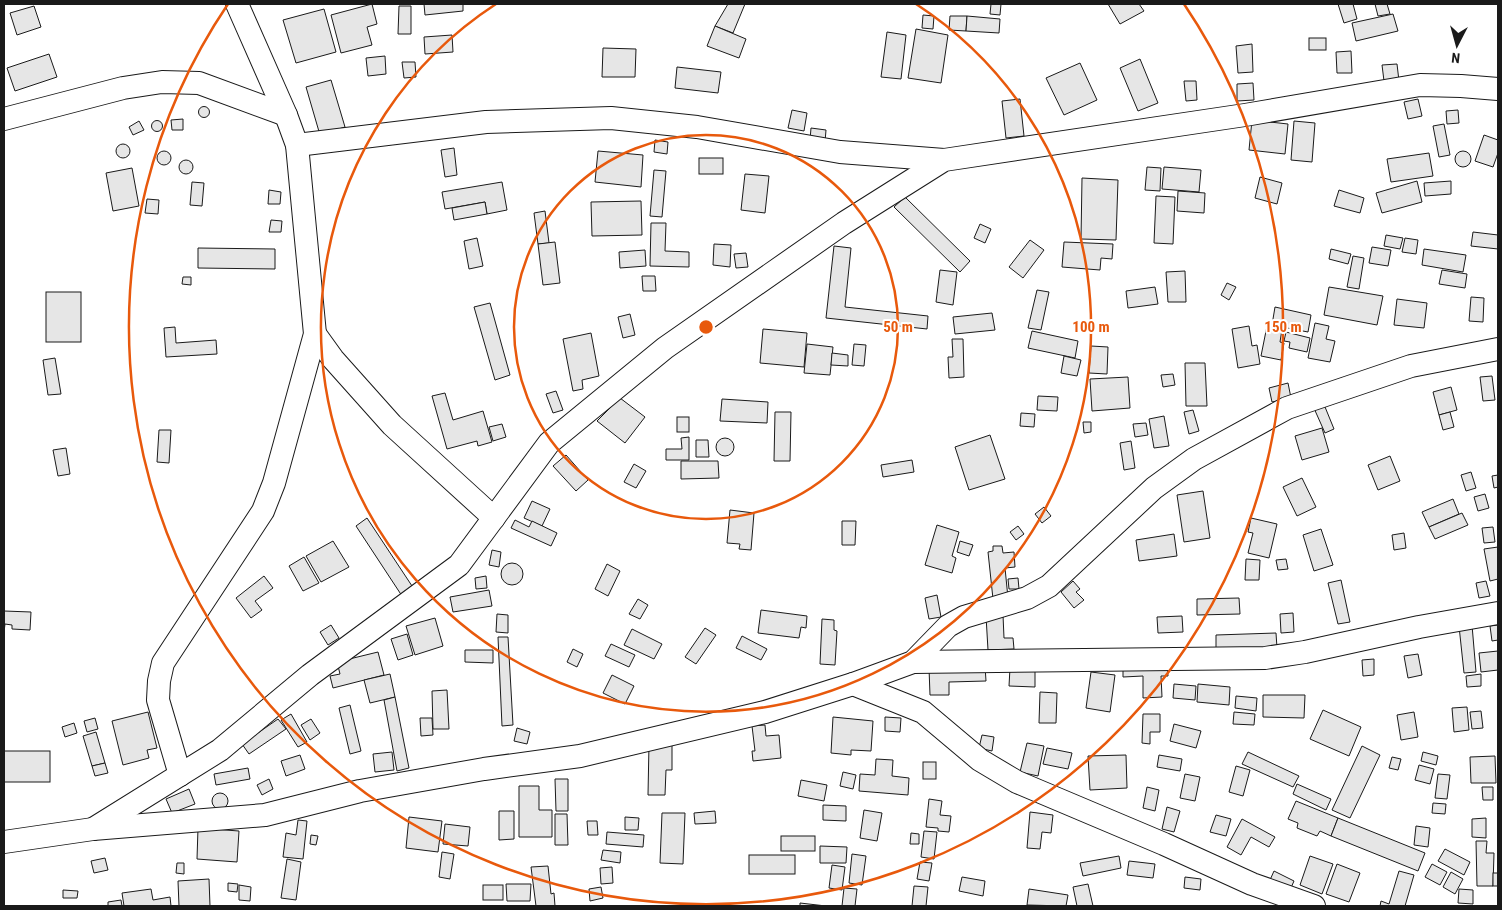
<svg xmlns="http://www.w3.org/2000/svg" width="1502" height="910" viewBox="0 0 1502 910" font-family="'Roboto Condensed',sans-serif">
<rect width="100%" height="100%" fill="#fff"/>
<g fill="#e6e6e6" stroke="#1a1a1a">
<path d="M372,4L377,24L367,27L372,45L341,53L331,15Z"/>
<path d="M424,4H463V11L425,15Z"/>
<path d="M728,4H745L733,33L715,26Z"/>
<path d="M991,4H1001L1000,15L990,14Z"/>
<path d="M1108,4H1139L1144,11L1120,24Z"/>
<path d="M1338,4H1353L1357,19L1344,23Z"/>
<path d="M1375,4H1387L1390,14L1378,16Z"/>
<path d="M34,6L41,27L17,35L10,13Z"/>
<path d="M399,6H411V34H398Z"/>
<path d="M324,9L336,52L296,63L283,20Z"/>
<path d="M1393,14L1398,31L1356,41L1352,23Z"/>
<path d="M923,15L934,16L933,29L922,28Z"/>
<path d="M950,16H967L966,31L949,30Z"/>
<path d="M967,16L1000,19L999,33L966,31Z"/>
<path d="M715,26L746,39L739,58L707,46Z"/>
<path d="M916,29L948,35L941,83L908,78Z"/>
<path d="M887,32L906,35L901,79L881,77Z"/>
<path d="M452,35L453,52L425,54L424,37Z"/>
<rect x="1309" y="38" width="17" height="12"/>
<path d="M1252,44L1253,72L1238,73L1236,46Z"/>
<path d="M603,48L636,49L635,77H602Z"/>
<path d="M1351,51L1352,73H1337L1336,52Z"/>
<path d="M49,54L57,77L15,91L7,68Z"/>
<path d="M385,56L386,74L368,76L366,58Z"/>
<path d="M1140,59L1158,103L1138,111L1120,68Z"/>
<path d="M402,62H415L416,77L404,78Z"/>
<path d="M1080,63L1097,100L1064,115L1046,78Z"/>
<path d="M1397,64L1399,81H1384L1382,65Z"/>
<path d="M677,67L721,72L718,93L675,88Z"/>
<path d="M331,80L345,127L320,135L306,87Z"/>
<path d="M1184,81H1196L1197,100L1186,101Z"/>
<path d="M1253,83L1254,100L1237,101V84Z"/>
<path d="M1020,99L1024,136L1006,138L1002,101Z"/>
<path d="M1418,99L1422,116L1408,119L1404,102Z"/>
<circle cx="204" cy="112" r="5.5"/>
<path d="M792,110L807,113L804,131L788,128Z"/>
<path d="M1458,110L1459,123L1447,124L1446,111Z"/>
<path d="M183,119V130H172L171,120Z"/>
<path d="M1252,120L1288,124L1285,154L1249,150Z"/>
<circle cx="157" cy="126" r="5.5"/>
<path d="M139,121L144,130L133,135L129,127Z"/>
<path d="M1294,121L1315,123L1312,162L1291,160Z"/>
<path d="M1444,124L1450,155L1439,157L1433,126Z"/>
<path d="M811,128L826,130L825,142L810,140Z"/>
<path d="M1484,135L1498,140V153L1493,167L1475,161Z"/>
<path d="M655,140L668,142L667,154L654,152Z"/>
<circle cx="123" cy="151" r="7"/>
<path d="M454,148L457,175L445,177L441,150Z"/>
<circle cx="1463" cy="159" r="8"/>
<path d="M598,151L643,155L641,187L595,182Z"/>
<circle cx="164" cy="158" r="7"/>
<path d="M1429,153L1433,176L1391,182L1387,159Z"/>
<rect x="699" y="158" width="24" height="16"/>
<circle cx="186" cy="167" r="7"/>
<path d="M1147,167L1161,168L1160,191L1145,190Z"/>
<path d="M1164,167L1201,170L1199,192L1162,189Z"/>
<path d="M132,168L139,206L113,211L106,173Z"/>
<path d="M654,170L666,171L662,217L650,216Z"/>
<path d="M745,174L769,176L765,213L741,210Z"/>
<path d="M1260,177L1282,183L1277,204L1255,198Z"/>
<path d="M1082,178L1118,180L1116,240L1081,239Z"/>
<path d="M1417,181L1422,202L1382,213L1376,193Z"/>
<path d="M1451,181V194L1425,196L1424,183Z"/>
<path d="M192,182L204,183L202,206L190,205Z"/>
<path d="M502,182L507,210L487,214L485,202L445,209L442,192Z"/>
<path d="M269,190L281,192L280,204H268Z"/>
<path d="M1339,190L1364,198L1360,213L1334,206Z"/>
<path d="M1178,191L1205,193L1204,213L1177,211Z"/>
<path d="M1156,196L1175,197L1173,244L1154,243Z"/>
<path d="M905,197L970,261L960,272L894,207Z"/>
<path d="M147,199L159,200L158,214L145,213Z"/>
<path d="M641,201L642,235L592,236L591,202Z"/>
<path d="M485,202L487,214L454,220L452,208Z"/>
<path d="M545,211L549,243L538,244L534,213Z"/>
<path d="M271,220L282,221L281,232H269Z"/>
<path d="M651,223H666L665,251L689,252V267L650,266Z"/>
<path d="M980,224L991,229L985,243L974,238Z"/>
<path d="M1473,232L1498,235V249L1471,246Z"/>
<path d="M1386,235L1403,238L1400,249L1384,246Z"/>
<path d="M477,238L483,266L469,269L464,241Z"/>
<path d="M1405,238L1418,240L1416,254L1402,252Z"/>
<path d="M1030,240L1044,250L1023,278L1009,267Z"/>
<path d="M555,242L560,283L543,285L538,244Z"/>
<path d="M1064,242L1113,244L1112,259L1101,258L1100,270L1062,267Z"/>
<path d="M714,244L731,245L730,267L713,265Z"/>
<path d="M834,246L851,248L845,307L928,316L927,329L826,318Z"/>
<path d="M1372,247L1391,250L1388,266L1369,263Z"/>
<path d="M198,248L275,249V269L198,268Z"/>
<path d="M1331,249L1351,254L1348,264L1329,259Z"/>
<path d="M1424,249L1466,255L1463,272L1422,265Z"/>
<path d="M645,250L646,266L620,268L619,252Z"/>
<path d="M746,253L748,267L736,268L734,254Z"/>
<path d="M1353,256L1364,258L1359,289L1347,287Z"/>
<path d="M940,270L957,272L953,305L936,302Z"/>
<path d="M1442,270L1467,274L1465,288L1439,284Z"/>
<path d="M1185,271L1186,302H1168L1166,272Z"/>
<path d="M642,276H655L656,291H643Z"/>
<path d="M183,277H191V285L182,284Z"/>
<path d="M1227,283L1236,287L1229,300L1221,295Z"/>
<path d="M1155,287L1158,304L1128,308L1126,291Z"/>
<path d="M1329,287L1383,296L1377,325L1324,315Z"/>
<path d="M1037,290L1049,292L1041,330L1028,328Z"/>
<rect x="46" y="292" width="35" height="50"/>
<path d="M1471,297L1484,298L1483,322L1469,321Z"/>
<path d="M1397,299L1427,303L1424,328L1394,325Z"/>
<path d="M490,303L510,375L495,380L474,307Z"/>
<path d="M1275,307L1311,315L1308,332L1272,325Z"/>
<path d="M992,313L995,330L955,334L953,317Z"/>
<path d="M630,314L635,335L623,338L618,317Z"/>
<path d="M1315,323L1329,326L1326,339L1335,341L1330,362L1308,358Z"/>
<path d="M1249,326L1252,346L1257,345L1260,364L1238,368L1232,329Z"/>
<path d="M1267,326L1282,329L1280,342L1284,343L1281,360L1261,356Z"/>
<path d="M175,327L176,343L216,340L217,354L166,357L164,328Z"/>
<path d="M763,329L807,333L804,367L760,363Z"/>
<path d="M1032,331L1078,341L1075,358L1028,348Z"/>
<path d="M1286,332L1310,338L1307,352L1289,348L1290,342L1284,341Z"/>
<path d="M591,333L599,376L582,380L583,389L573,391L563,339Z"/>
<path d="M952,339H963L964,377L949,378L948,357H953Z"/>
<path d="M807,344L833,347L830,375L804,373Z"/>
<path d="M854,344L866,345L864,366L852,365Z"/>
<path d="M1091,346L1108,347L1107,374L1089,373Z"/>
<path d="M832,353L848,355V366L831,365Z"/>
<path d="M1064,356L1081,360L1077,376L1061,373Z"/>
<path d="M55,358L61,394L48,395L43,360Z"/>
<path d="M1185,363H1205L1207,406H1186Z"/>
<path d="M1173,374L1175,385L1163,387L1161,375Z"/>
<path d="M1492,376L1495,400L1483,401L1480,377Z"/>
<path d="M1128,377L1130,408L1092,411L1090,379Z"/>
<path d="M1288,383L1291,398L1272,402L1269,388Z"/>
<path d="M1451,387L1457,410L1439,415L1433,392Z"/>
<path d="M556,391L563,410L553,413L546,394Z"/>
<path d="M445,393L453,420L483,411L492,442L478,446L477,441L447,449L432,396Z"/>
<path d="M1038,396L1058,397L1057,411L1037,410Z"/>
<path d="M620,398L645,417L625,443L597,421Z"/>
<path d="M722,399L768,402L767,423L720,421Z"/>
<path d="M1323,402L1334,429L1325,433L1313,406Z"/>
<path d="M1193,410L1199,431L1189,434L1184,412Z"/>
<path d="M775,412H791L790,461H774Z"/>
<path d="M1450,412L1454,427L1443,430L1439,415Z"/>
<path d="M1021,413L1035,414L1034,427L1020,426Z"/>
<path d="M1164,416L1169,446L1154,448L1149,419Z"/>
<rect x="677" y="417" width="12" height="15"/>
<path d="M1083,422H1091V432L1084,433Z"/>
<path d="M1146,423L1148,435L1135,437L1133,424Z"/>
<path d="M502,424L506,437L493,441L489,427Z"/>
<path d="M1322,428L1329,452L1302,460L1295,436Z"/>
<path d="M159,430H171L169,463L157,462Z"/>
<path d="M990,435L1005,479L969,490L955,447Z"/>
<path d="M689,437V460H666V449H682L681,438Z"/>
<circle cx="725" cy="447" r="9"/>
<path d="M696,440H708L709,457H696Z"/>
<path d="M1131,441L1135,468L1124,470L1120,443Z"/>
<path d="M66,448L70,474L58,476L53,450Z"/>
<path d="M566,455L588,480L576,491L553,466Z"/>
<path d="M1390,456L1400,481L1378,490L1368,465Z"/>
<path d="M912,460L914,472L883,477L881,465Z"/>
<path d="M681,461H718L719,478L681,479Z"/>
<path d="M634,464L646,471L636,488L624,482Z"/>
<path d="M1471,472L1476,488L1466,491L1461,475Z"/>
<path d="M1498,475V487L1494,488L1492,476Z"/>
<path d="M1302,478L1316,507L1297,516L1283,487Z"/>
<path d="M1203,491L1210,538L1184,542L1177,495Z"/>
<path d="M1485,494L1489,508L1478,511L1474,497Z"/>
<path d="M1453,499L1459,514L1429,527L1422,512Z"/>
<path d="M532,501L550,509L542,526L524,518Z"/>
<path d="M1044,507L1051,516L1042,523L1035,514Z"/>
<path d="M730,510L754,513L751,550L739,549L740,544L727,543Z"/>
<path d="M1462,513L1468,525L1435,539L1429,527Z"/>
<path d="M367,518L416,592L404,599L356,526Z"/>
<path d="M1251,518L1277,524L1269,558L1248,553L1253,533L1248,532Z"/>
<path d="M515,520L529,527L532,521L557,533L551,546L511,528Z"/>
<path d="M842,521H856L855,545H842Z"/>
<path d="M937,525L959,532L952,556L956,558L952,573L925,565Z"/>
<path d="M1018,526L1024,534L1016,540L1010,532Z"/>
<path d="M1493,527L1495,542L1484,543L1482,528Z"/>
<path d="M1321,529L1333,565L1314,571L1303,535Z"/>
<path d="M1404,533L1406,548L1394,550L1392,535Z"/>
<path d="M1174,534L1177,556L1139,561L1136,540Z"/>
<path d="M333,541L349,567L321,582L306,556Z"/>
<path d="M960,541L973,545L969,556L957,552Z"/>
<path d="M993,546H1002L1003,553L1014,552L1015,567L1005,568L1008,598L993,599L988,552L993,551Z"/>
<path d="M1498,547V579L1490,581L1484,549Z"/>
<path d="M492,550L501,552L499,567L489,565Z"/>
<path d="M304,557L319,583L303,591L289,566Z"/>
<path d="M1246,559L1260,560L1259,580H1245Z"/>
<path d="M1286,559L1288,569L1278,570L1276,560Z"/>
<circle cx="512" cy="574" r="11"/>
<path d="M607,564L620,571L608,596L595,589Z"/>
<path d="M264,576L273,588L255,601L262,610L251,618L236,598Z"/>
<path d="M486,576L487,588L476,589L475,578Z"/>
<path d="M1018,578L1019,589H1009L1008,579Z"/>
<path d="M1341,580L1350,622L1338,624L1328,583Z"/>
<path d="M1073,581L1080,589L1076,592L1084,600L1074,608L1061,592Z"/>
<path d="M1486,581L1490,596L1479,598L1476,583Z"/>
<path d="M489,590L492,606L453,612L450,597Z"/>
<path d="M937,595L941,617L929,619L925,598Z"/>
<path d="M1239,598L1240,614L1197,615V599Z"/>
<path d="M638,599L648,605L640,619L629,614Z"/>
<path d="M761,610L807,616L806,628L801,627L799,638L758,633Z"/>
<path d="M4,611L31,612L30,630L12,629V625L5,624L4,632Z"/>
<path d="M1293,613L1294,632L1281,633L1280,614Z"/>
<path d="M497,614L508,615V633L496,632Z"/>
<path d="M1003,615L1004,638H1013L1014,649L988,650L986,616Z"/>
<path d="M1182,616L1183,632L1158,633L1157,617Z"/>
<path d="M435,618L443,646L415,655L406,626Z"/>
<path d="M822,619L834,620V630L837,631L835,665L820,664Z"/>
<path d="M331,625L339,638L328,645L320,632Z"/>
<path d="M1472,625L1476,672L1464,673L1459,626Z"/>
<path d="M1498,625V640L1492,641L1490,626Z"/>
<path d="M705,628L716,635L696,664L685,657Z"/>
<path d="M632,629L662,644L654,659L624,645Z"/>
<path d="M1276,633L1277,648L1216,649V635Z"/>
<path d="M407,634L413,655L398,660L391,639Z"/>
<path d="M742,636L767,649L761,660L736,648Z"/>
<path d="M498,637H508L513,725L502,726Z"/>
<path d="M611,644L635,655L629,667L605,656Z"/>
<path d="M573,649L583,654L577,667L567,662Z"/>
<path d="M465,650H493V663L465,662Z"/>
<path d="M1498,651V670L1481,672L1479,653Z"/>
<path d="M378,652L384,675L333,688L330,676L340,674L337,662Z"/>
<path d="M1418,654L1422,675L1408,678L1404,656Z"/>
<path d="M1374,659V675L1363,676L1362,660Z"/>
<path d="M1167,663L1168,676H1161L1162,697L1143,698V676L1123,677V664Z"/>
<path d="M985,666L986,681L949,682V695H930L929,668Z"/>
<path d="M1010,668L1035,669V687L1009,686Z"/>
<path d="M1091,672L1115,675L1110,712L1086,708Z"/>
<path d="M390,674L395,697L370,703L364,680Z"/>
<path d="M1481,674V686L1467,687L1466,676Z"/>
<path d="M612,675L634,686L625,704L603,693Z"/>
<path d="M1174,684L1196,686L1195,700L1173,698Z"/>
<path d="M1198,684L1230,687L1229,705L1197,702Z"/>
<path d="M447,690L449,729H433L432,691Z"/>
<path d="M1040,692L1057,693L1056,723H1039Z"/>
<path d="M1263,695H1305L1304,718L1263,717Z"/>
<path d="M1236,696L1257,698L1256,711L1235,708Z"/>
<path d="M395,697L409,768L397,771L384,700Z"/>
<path d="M350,705L361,751L350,754L339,708Z"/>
<path d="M1467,707L1469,730L1454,732L1452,708Z"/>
<path d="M1323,710L1361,727L1349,756L1310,739Z"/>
<path d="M1481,711L1483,728L1472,729L1470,712Z"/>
<path d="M148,712L157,748L147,750L149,758L123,765L112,721Z"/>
<path d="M1234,712L1255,714L1254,725L1233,724Z"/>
<path d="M1414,712L1418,737L1401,740L1397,715Z"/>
<path d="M291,714L307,742L298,747L281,720Z"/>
<path d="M1143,714H1160V732H1150V744L1142,743Z"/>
<path d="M833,717L873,721L871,751L851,750V755L831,753Z"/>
<path d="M885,717L901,718L900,732L885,731Z"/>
<path d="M95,718L98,729L87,732L84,721Z"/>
<path d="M420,718H432L433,735L421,736Z"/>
<path d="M278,719L286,729L249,754L242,744Z"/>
<path d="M311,719L320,733L310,740L301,725Z"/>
<path d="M74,723L77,733L65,737L62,727Z"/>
<path d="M1174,724L1201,731L1196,748L1170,741Z"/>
<path d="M765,725L766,736L779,735L781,758L753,761L752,751H755L752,726Z"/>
<path d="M517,728L530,732L527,744L514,741Z"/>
<path d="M96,732L105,763L92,766L83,736Z"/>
<path d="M982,735L994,737L992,751L979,748Z"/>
<path d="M1027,743L1044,746L1038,776L1020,772Z"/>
<path d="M649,744L672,745V770H666L665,795H648Z"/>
<path d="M1362,746L1380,755L1350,818L1332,810Z"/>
<path d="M1047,748L1072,753L1068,769L1043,764Z"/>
<rect x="4" y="751" width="46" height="31"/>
<path d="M392,752L394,770L375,772L373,754Z"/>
<path d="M1248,752L1299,776L1293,787L1242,764Z"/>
<path d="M1423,752L1438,756L1436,765L1421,761Z"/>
<path d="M300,755L305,769L286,776L281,761Z"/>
<path d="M1126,755L1127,788L1090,790L1088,756Z"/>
<path d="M1159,755L1182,759L1180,771L1157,767Z"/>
<path d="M1495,756L1496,783H1471L1470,757Z"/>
<path d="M1392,757L1401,759L1398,770L1389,768Z"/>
<path d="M876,759L893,760L892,776L909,778L908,795L859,791L860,774L875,775Z"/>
<rect x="923" y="762" width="13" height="17"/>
<path d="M105,763L108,773L95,776L92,766Z"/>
<path d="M1419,765L1434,769L1430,784L1415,780Z"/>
<path d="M1236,766L1250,770L1243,796L1229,792Z"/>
<path d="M248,768L250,779L216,785L214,774Z"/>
<path d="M843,772L856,775L853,789L840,786Z"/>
<path d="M1185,774L1200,777L1195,801L1180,798Z"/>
<path d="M1438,774L1450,775L1447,799L1435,798Z"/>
<path d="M269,779L273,789L262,795L257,785Z"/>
<path d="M555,779H568V811H556Z"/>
<path d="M801,780L827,785L824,801L798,796Z"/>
<path d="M1297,784L1331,799L1326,810L1293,794Z"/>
<path d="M519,786H539V810H552V837H519Z"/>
<path d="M1147,787L1159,790L1155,811L1143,808Z"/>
<path d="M1482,787H1493V800H1483Z"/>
<path d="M189,789L195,804L172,813L166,799Z"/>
<circle cx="220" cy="801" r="8"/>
<path d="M929,799L942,801L940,815L951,816L949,832L938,831V828L926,827Z"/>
<path d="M1296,801L1338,818L1331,836L1320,831L1317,836L1297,828L1298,823L1288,819Z"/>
<path d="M1433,803L1446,804L1445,814L1432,813Z"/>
<path d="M823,805L846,806V821L823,820Z"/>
<path d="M1167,807L1180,811L1174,832L1162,829Z"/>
<path d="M864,810L882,813L877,841L860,838Z"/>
<path d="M499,811H514V839L499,840Z"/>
<path d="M715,811L716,823L695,824L694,813Z"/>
<path d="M1030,812L1053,815L1051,833L1042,832L1040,849L1027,848Z"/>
<path d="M662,813H685L683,864L660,863Z"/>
<path d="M555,814H567L568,845H555Z"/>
<path d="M1216,815L1231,819L1226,836L1210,832Z"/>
<path d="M409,817L442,821L438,852L406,848Z"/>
<path d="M625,817L639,818L638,830H625Z"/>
<path d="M1338,818L1425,853L1418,871L1331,836Z"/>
<path d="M1486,818V838L1472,837V819Z"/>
<path d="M1242,819L1275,837L1269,847L1251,837L1241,855L1227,847Z"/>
<path d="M298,820L307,821L303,859L283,857L286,833L296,835Z"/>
<path d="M587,821H597L598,835H588Z"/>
<path d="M445,824L470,827L468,846L443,844Z"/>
<path d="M1416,826L1430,828L1428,847L1414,845Z"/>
<path d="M198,828L239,831L237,862L197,859Z"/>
<path d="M924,831L937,832L934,859L921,857Z"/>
<path d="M607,832L644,835L643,847L606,844Z"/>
<path d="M911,833L919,834V844H910Z"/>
<path d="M311,835L318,836L316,845L310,844Z"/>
<rect x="781" y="836" width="34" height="15"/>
<path d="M1476,841H1487L1486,853H1494L1493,886H1477Z"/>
<path d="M820,846L847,847L846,863H820Z"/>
<path d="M1445,849L1470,862L1464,875L1438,861Z"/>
<path d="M603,850L621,852L620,863L601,860Z"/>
<path d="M442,852L454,854L450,879L439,877Z"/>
<path d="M852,854L866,856L862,885L849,883Z"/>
<rect x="749" y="855" width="46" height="19"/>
<path d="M1119,856L1121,868L1083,876L1080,863Z"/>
<path d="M1310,856L1333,864L1322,894L1300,885Z"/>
<path d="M105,858L108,870L94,873L91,861Z"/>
<path d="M287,859L301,862L296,900L281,898Z"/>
<path d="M1129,861L1155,864L1153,878L1127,875Z"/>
<path d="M920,862L932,863L929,881L917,879Z"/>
<path d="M177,863H184V874L176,873Z"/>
<path d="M1337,864L1360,873L1349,902L1326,894Z"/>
<path d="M1432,864L1447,872L1440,885L1425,877Z"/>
<path d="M832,865L845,867L842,890L829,888Z"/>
<path d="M548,866L551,894L554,893L555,906H536L531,867Z"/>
<path d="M612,867L613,883L601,884L600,868Z"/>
<path d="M1274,871L1294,881L1290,890L1270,880Z"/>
<path d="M1399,871L1414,875L1405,906H1380L1381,901L1389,904Z"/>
<path d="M1451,872L1463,879L1455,894L1443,887Z"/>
<rect x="1493" y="873" width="5" height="13"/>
<path d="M962,877L985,881L983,896L959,891Z"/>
<path d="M1185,877L1201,879L1200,890L1184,888Z"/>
<path d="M209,879L210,906H179L178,881Z"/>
<path d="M228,883L238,884L237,892L228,891Z"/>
<path d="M506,884H531L530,901H507Z"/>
<path d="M1088,884L1093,906H1077L1073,887Z"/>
<path d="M239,885L251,887L250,901L239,900Z"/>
<rect x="483" y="885" width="20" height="15"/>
<path d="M914,886L928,887L926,906H912Z"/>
<path d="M601,887L603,898L590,901L589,889Z"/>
<path d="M844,888L857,889L855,906H842Z"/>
<path d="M151,889L153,900L170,897L171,906H124L122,893Z"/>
<path d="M1029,889L1068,895L1066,906L1027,905Z"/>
<path d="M1459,889L1473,890V904L1458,903Z"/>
<path d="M63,890L78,891L77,898H63Z"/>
<path d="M121,900L122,906H108V902Z"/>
<path d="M800,903L826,906H800Z"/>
</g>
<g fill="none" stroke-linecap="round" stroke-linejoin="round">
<defs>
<g id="minor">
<path d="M4,119L123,88L162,82L199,83L286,115"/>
<path d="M297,145L486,122L611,118L697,127L840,152L944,160"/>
<path d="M315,334L333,359L392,425L494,518"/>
<path d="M913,662L1265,658L1305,652L1419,627L1498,613"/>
<path d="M853,684L923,712L980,760L1017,782L1164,844L1252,884L1314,906"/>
<path d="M180,775L158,700L159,681L163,663L263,511L274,483L315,334L297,145L286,115L237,4"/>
<path d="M93,829L220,750L310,675L459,565L549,443L665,348L844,223L944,160L1245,115L1420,85L1461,86L1498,89"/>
<path d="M4,842L93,829L265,815L360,791L484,769L580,756L765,712L853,684L913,662L948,626L964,617L1027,598L1049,586L1154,488L1194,459L1287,408L1411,366L1498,349"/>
</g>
</defs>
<use href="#minor" stroke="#1a1a1a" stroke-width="24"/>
<use href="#minor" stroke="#fff" stroke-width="22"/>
</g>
<g fill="none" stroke="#e8590c" stroke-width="2.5">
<circle cx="706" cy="327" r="192"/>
<path d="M916 4A385 385 0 1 1 496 4"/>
<path d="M1184 4A577 577 0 1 1 228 4"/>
</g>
<circle cx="706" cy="327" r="8" fill="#e8590c" stroke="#fff" stroke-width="2.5"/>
<g font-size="15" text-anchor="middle" font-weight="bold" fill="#e8590c" stroke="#fff" stroke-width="4" stroke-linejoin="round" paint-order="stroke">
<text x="898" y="332">50 m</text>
<text x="1091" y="332">100 m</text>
<text x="1283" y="332">150 m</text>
</g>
<rect width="1502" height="910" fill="none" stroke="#1a1a1a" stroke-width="10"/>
<g transform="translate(1457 45) rotate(186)" stroke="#ffffff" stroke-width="4" paint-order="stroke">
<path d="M0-4L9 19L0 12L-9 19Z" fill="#1a1a1a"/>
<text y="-8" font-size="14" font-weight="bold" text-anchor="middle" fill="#1a1a1a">N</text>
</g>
</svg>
